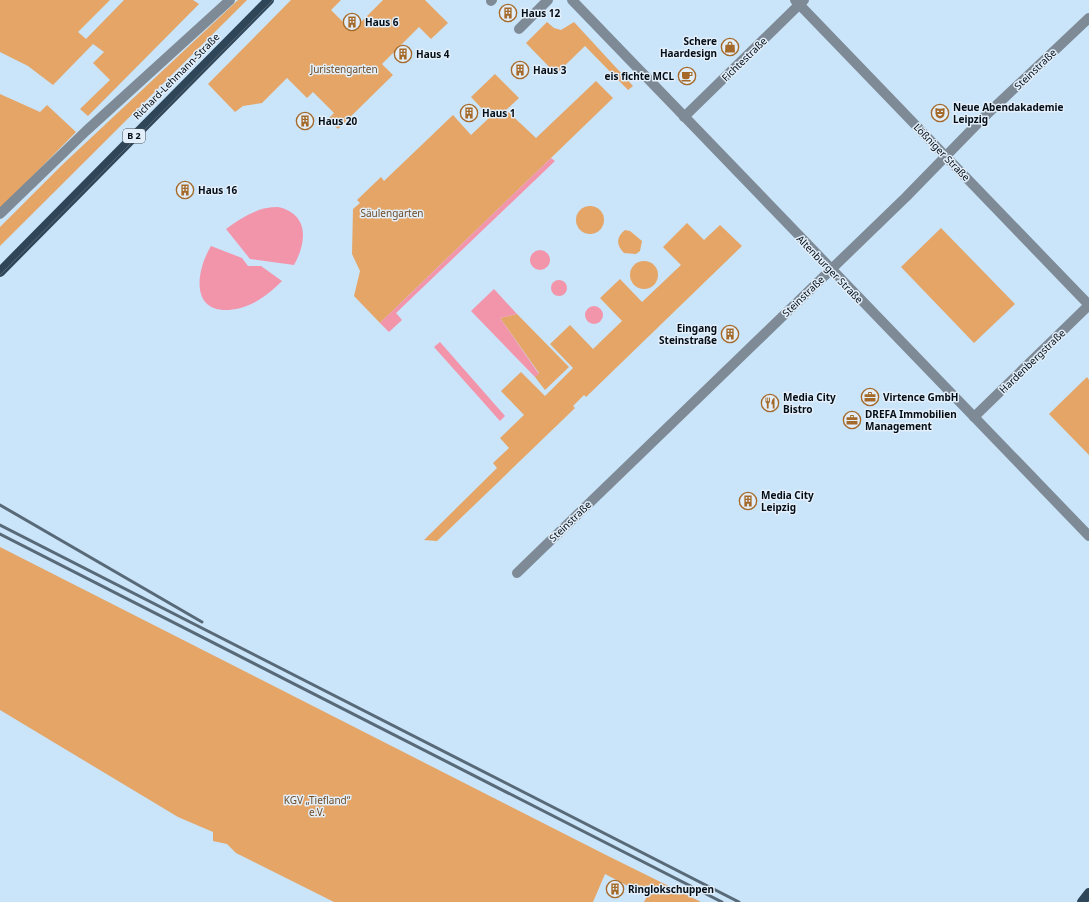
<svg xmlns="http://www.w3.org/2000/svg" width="1089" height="902" viewBox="0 0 1089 902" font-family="'Noto Sans',sans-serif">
<rect width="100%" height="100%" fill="#cae4fa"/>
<g fill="#e4a566">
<path d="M0,0H110L78,32L86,39L124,0H193L199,4L88,116L80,109L110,80L93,63L104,52L93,44L53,85L28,66L0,52Z"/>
<path d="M238,0H247L0,246V227L62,165Z"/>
<path d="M291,0H341L331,10L352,31L383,0H425L448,23L431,39L419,27L382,64L393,75L338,129L328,119L334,113L313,92L307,98L287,78L262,103L243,106L235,112L208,84Z"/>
<path d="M547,22L554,28L561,30L574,22L633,86L628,90L585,46L556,74L526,43Z"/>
<path d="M495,74L519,98L506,110L536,138L596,81L613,98L380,323L354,296L360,271L352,254L353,209L360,203L357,200L381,177L384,181L453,115L471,135L490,117L471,97Z"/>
<path d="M0,94L40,112L47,105L76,132L0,209Z"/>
<circle cx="590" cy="220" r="14"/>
<path d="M687,223L704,240L720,225L742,246L586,397L584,395L573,406L575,408L437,541L424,540L497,468L493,463L509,448L500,438L524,415L501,391L521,372L545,396L573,368L550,344L570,325L593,349L622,321L600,298L620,279L642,302L681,265L663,247Z"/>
<path d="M941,228L1015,304L974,343L901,267Z"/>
<path d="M625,230L630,231L642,241L640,251L636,254L624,253C616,245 616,237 625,230Z"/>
<circle cx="644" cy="275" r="14"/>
<path d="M517,314L569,367L545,390L535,377L539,373L500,318Z"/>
<path d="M1087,377L1089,380V455L1049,414Z"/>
<path d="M0,547L606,855L701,902H644L647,896L605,874L593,902H334L236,853L227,844L213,841V832L178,817L0,710Z"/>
</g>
<g fill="#f295ab">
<path d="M551,158L555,161L396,313L402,320L389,332L380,323Z"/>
<path d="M278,207C309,214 307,242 294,265L250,259L226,229C242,217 258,207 278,207Z"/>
<path d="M211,246L242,258L248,266H261L282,281C268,295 250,309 229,310C189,312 197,269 211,246Z"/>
<circle cx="540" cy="260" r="10"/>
<circle cx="559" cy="288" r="8"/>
<path d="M494,289L517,314L500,318L539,374L535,377L471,311Z"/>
<circle cx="594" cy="315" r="9"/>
<path d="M440,342L505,416L500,421L434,347Z"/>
</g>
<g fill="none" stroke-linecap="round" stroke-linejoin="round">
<g stroke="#7e8b96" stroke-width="10">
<path d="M572,0L1089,536"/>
<path d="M795,0L1089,305"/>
<path d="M491,1L492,0"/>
<path d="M519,29L548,0"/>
<path d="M684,117L804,0"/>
<path d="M0,214L86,131L230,0"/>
<path d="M974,417L1089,305"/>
<path d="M517,573L906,197L983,118L1089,18"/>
</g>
<g stroke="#2f4659" stroke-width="10">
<path d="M0,272L269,0"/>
<path d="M1082,902L1089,893"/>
</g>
<path stroke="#586977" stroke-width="1" d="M0,275L273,0"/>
<g stroke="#586977" stroke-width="3">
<path d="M0,505L202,622"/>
<path d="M0,525L739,902"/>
<path d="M0,534L722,902"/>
</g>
</g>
<defs>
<symbol id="building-ring" viewBox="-11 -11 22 22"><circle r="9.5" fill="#e2effa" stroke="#a56a2a" stroke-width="1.5"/><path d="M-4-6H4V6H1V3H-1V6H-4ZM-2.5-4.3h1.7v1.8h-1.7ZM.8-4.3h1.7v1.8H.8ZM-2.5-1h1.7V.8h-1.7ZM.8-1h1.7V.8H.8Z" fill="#a56a2a"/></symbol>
<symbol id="shop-ring" viewBox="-11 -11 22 22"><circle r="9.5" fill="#e2effa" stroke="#a56a2a" stroke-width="1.5"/><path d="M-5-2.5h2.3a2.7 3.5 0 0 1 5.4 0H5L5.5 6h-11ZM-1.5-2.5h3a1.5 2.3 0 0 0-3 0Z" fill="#a56a2a"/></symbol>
<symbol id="cafe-ring" viewBox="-11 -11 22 22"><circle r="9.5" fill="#e2effa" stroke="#a56a2a" stroke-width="1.5"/><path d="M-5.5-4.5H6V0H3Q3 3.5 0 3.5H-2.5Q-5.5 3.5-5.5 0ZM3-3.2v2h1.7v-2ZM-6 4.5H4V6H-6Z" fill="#a56a2a"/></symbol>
<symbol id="theatre-ring" viewBox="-11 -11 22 22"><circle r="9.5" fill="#e2effa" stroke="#a56a2a" stroke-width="1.5"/><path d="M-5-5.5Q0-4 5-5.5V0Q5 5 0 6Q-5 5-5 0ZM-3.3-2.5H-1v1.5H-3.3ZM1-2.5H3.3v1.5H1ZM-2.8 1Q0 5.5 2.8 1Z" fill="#a56a2a"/></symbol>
<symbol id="office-ring" viewBox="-11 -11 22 22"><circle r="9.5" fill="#e2effa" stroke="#a56a2a" stroke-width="1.5"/><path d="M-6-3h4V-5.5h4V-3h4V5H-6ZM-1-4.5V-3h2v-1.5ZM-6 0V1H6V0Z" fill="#a56a2a"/></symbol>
<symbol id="restaurant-ring" viewBox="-11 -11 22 22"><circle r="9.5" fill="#e2effa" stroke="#a56a2a" stroke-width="1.5"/><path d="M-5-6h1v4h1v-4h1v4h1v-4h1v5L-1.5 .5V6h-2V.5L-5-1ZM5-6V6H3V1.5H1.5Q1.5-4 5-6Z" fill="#a56a2a"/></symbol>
</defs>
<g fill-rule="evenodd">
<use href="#building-ring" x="498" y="3" width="20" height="20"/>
<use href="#building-ring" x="342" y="12" width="20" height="20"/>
<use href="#shop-ring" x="720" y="37" width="20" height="20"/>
<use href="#building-ring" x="393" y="44" width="20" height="20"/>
<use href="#building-ring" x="510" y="60" width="20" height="20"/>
<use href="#cafe-ring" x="677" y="66" width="20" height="20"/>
<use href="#building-ring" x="459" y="103" width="20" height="20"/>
<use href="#theatre-ring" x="930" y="103" width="20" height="20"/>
<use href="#building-ring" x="295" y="111" width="20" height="20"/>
<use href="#building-ring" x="175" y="180" width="20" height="20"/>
<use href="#building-ring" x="720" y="324" width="20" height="20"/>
<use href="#office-ring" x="860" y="387" width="20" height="20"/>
<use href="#restaurant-ring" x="760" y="393" width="20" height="20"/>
<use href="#office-ring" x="842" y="410" width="20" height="20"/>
<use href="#building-ring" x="738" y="491" width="20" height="20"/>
<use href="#building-ring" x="605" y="879" width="20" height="20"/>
</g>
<g text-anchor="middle" stroke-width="3" stroke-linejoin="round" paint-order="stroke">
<rect fill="#e2effa" stroke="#47515a" stroke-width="1" x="123" y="129" width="22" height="14" rx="3"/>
<g font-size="9" font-weight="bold" fill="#040d16">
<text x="134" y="139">B 2</text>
</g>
<g font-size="10" font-weight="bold" fill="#040d16" stroke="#e2effa" text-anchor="start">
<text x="521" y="17">Haus 12</text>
<text x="365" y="26">Haus 6</text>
<text x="717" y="45" text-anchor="end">Schere<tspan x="717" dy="12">Haardesign</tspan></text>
<text x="416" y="58">Haus 4</text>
<text x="533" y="74">Haus 3</text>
<text x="674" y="80" text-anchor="end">eis fichte MCL</text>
<text x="953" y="111">Neue Abendakademie<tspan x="953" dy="12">Leipzig</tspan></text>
<text x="482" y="117">Haus 1</text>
<text x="318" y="125">Haus 20</text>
<text x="198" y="194">Haus 16</text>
<text x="717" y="332" text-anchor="end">Eingang<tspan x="717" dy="12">Steinstraße</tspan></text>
<text x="783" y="401">Media City<tspan x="783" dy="12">Bistro</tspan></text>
<text x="883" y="401">Virtence GmbH</text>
<text x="865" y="418">DREFA Immobilien<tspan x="865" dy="12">Management</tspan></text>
<text x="761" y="499">Media City<tspan x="761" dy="12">Leipzig</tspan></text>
<text x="628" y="893">Ringlokschuppen</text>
</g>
<g font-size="10" fill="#040d16" stroke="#e2effa">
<text transform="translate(744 59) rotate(-44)" y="4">Fichtestraße</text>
<text transform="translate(1035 69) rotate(-44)" y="4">Steinstraße</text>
<text transform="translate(176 76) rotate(-45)" y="4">Richard-Lehmann-Straße</text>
<text transform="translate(942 152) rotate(46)" y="4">Lößniger Straße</text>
<text transform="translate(830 269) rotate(46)" y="4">Altenburger Straße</text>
<text transform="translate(803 296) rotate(-44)" y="4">Steinstraße</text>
<text transform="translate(1032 361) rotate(-44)" y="4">Hardenbergstraße</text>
<text transform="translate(570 521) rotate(-44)" y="4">Steinstraße</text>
</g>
<g font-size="10" fill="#6d4b27" stroke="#e2effa">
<text x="344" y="73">Juristengarten</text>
<text x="392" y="217">Säulengarten</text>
<text x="317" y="804">KGV „Tiefland“<tspan x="317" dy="12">e.V.</tspan></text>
</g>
</g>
</svg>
